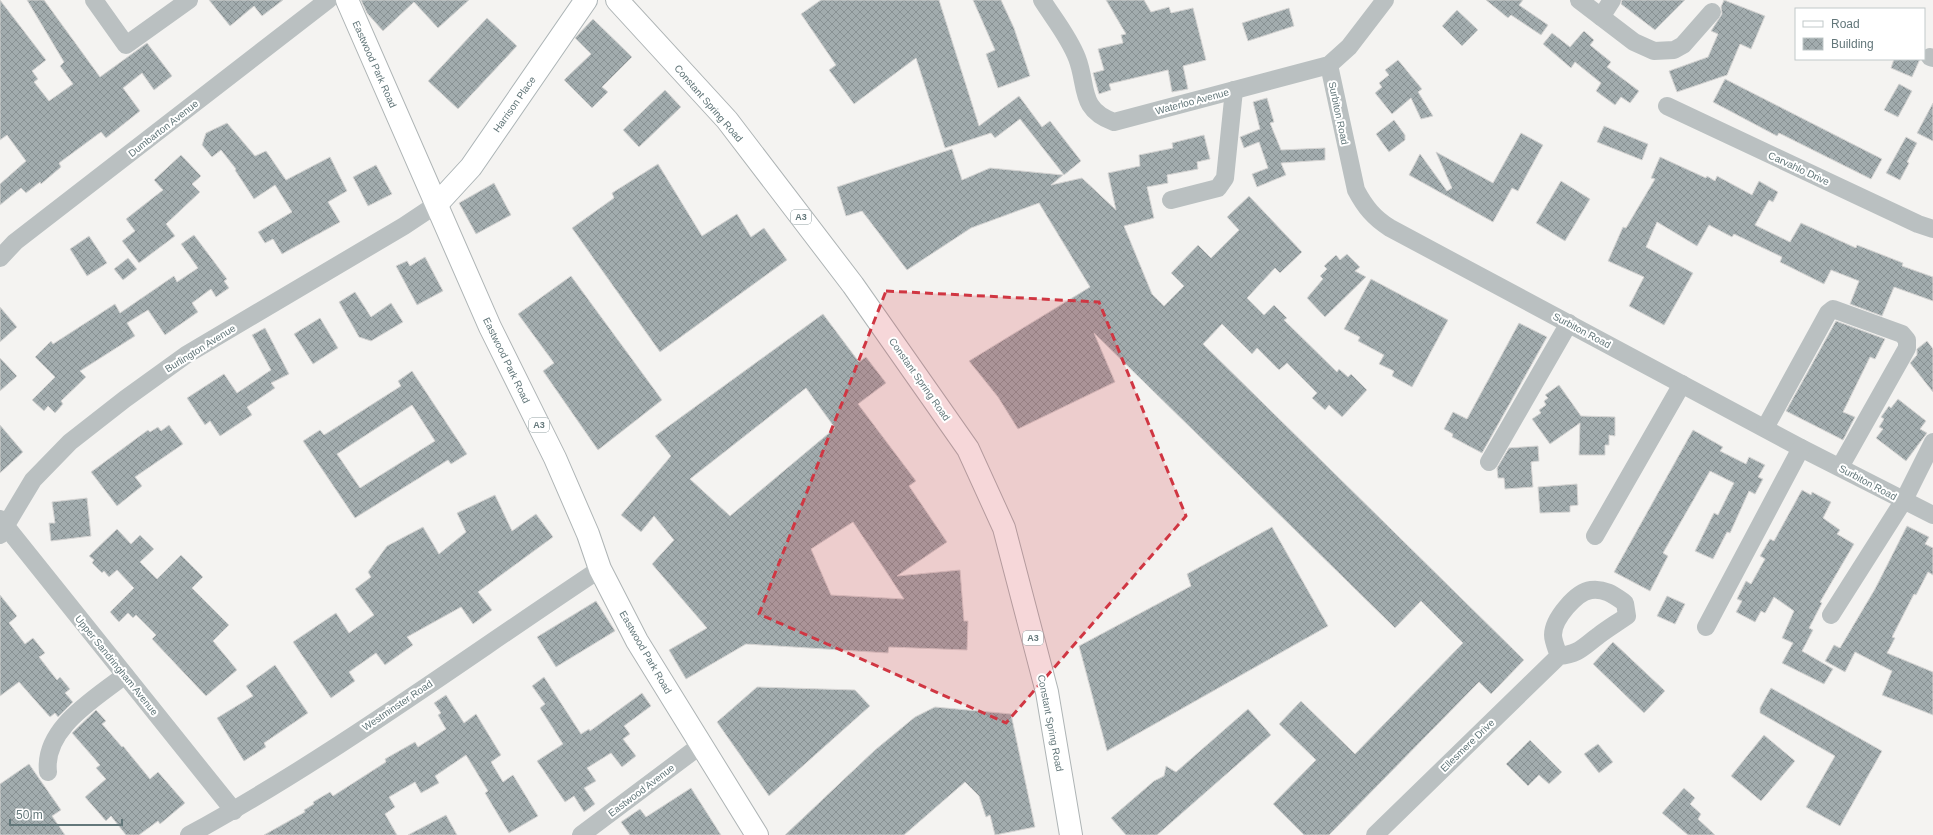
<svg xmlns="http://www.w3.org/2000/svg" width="1933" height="835" viewBox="0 0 1933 835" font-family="Helvetica,sans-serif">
<defs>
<pattern id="building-cross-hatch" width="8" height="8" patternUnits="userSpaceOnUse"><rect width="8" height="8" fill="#a2acae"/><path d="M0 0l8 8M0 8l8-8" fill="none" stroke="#889193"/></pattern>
</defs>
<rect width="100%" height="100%" fill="#f4f3f1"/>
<g fill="url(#building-cross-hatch)" stroke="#d6d5d4" fill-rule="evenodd">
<path d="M0,0L46,60L32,71L38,79L34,82L49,101L73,84L60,66L64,62L27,0H44L100,77L147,43L172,76L154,90L142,73L123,88L140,111L106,138L101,132L59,163L61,167L41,184L40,182L26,193L21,188L0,205V184L26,161L7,135L0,140Z"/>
<path d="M209,0H283L262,16L254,6L230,26Z"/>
<path d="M361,0H469L438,28L414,2L383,31L367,13Z"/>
<path d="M821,0H939L979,126L1019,96L1042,127L1050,121L1081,161L1064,175L1020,119L995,138L991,133L945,148L916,58L854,104L829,70L836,65L801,14Z"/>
<path d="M973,0H1001L1014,28L1030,76L998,88L986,54L995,50Z"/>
<path d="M1106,0H1144L1151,12L1169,7L1171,13L1193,8L1206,60L1183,66L1188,89L1172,92L1168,70L1109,84L1111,90L1099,94L1093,73L1104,70L1098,49L1123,43L1121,35L1126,34Z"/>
<path d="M1486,0H1523L1519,5L1548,25L1541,35L1511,15L1508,18Z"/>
<path d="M1622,0H1685L1655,30L1621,4Z"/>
<path d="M1724,0L1765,16L1751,49L1740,44L1727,75L1677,92L1669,71L1708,57L1718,34L1711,31L1722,14L1721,7Z"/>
<path d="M1289,8L1294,26L1248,41L1242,23Z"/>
<path d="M1457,10L1478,30L1462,46L1442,26Z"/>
<path d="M487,18L517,46L458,109L428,81Z"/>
<path d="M593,19L632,57L602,87L608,92L592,108L564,80L591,54L575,38Z"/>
<path d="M1584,31L1594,40L1590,45L1611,62L1607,67L1639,91L1630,103L1621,97L1615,105L1596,91L1601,83L1575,62L1571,68L1543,44L1552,33L1570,47Z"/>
<path d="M1894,59H1920L1912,77L1891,68Z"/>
<path d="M1398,60L1422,89L1418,92L1433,116L1421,119L1411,98L1392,114L1375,93L1382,87L1379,83L1389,75L1385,70Z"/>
<path d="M1725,79L1882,159L1871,179L1779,133L1777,136L1713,102Z"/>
<path d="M1899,84L1912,91L1898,117L1884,110Z"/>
<path d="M665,90L681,107L639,147L623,130Z"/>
<path d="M1267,98L1274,122L1270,123L1281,150L1325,148V160L1281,163L1286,175L1257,187L1252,174L1268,168L1259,142L1244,148L1240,137L1260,129L1253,102Z"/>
<path d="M1933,103V141L1917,133Z"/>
<path d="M1394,120L1405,135V140L1389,152L1376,134Z"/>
<path d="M227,123L255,156L266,151L286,180L330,157L347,191L328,202L340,222L282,254L273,239L265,243L258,232L292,212L275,185L254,199L235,170L236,169L221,150L212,157L202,145L206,133Z"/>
<path d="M1604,126L1648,144L1642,160L1597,142Z"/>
<path d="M1521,133L1543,145L1518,191L1512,188L1493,222L1409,175L1420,154L1447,191L1452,188L1436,152L1493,183Z"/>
<path d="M1204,135L1210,159L1197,162L1198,169L1167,175L1168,183L1147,187L1154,218L1124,226L1152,294L1164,306L1184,286L1171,273L1198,245L1211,258L1239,230L1227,217L1249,196L1302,252L1280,273L1275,268L1247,298L1264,315L1274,305L1287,318L1284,320L1337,372L1339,369L1348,377L1351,374L1367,390L1342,417L1329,405L1325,410L1312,398L1317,393L1287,363L1279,370L1257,348L1252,354L1222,324L1203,344L1524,660L1491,694L1479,682L1329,835H1304L1273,804L1316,760L1279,724L1301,701L1355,754L1463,643L1421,601L1395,628L1094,333L1115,382L1018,429L998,397L969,361L1090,287L1039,203L971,228L907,270L862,211L846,216L837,187L952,149L962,180L990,168L1063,175L1051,185L1082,178L1116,210L1108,173L1140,166L1139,155L1173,148L1172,143Z"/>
<path d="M1906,137L1917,143L1907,162L1909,163L1900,180L1886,173Z"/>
<path d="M181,155L201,176L192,184L200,192L166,224L175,236L139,263L122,241L135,231L126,219L163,190L154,180Z"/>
<path d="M1660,157L1706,178L1707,176L1715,181L1717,176L1752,195L1759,181L1778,192L1773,202L1769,200L1755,225L1790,242L1801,223L1856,248L1857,245L1903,263L1902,266L1933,277V301L1894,287L1882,316L1850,304L1859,281L1831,270L1824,284L1780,262L1782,257L1734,234L1732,237L1709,225L1697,246L1657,222L1646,247L1693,273L1664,325L1629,306L1644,277L1608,261L1623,227L1626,228L1655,179L1651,178Z"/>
<path d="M658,164L702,236L737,214L751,237L764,228L787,260L660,352L572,228L614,198L612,193Z"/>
<path d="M376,165L392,194L368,206L353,177Z"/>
<path d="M1561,181L1590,199L1565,241L1536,223Z"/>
<path d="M494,183L511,215L476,234L459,203Z"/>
<path d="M194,235L227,279L224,281L229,288L216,297L211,289L192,303L198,312L165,335L148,310L127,323L135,336L80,371L86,377L61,401L63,404L55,413L48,406L44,411L32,400L55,377L35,357L51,341L53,344L115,304L120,313L174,276L177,282L198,268L181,244Z"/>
<path d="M89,236L107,263L87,276L70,249Z"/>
<path d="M1347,254L1360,267L1355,271L1366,277L1325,317L1307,298L1323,279L1320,276L1327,269L1324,266L1336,255L1340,260Z"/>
<path d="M425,257L443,291L417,305L396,266L407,261L410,266Z"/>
<path d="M128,258L137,269L123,280L114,269Z"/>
<path d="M571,276L662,400L598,450L543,371L554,363L518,314Z"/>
<path d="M1371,279L1448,320L1412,387L1392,376L1394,371L1379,364L1384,355L1358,341L1360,337L1344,329Z"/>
<path d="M355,292L371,317L391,303L403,322L371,341L359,337L339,302Z"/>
<path d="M0,307L17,327L0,342Z"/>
<path d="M823,314L859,362L866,357L886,383L858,404L916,481L909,486L947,542L897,576L960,570L964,621H968L967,650L889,647L888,653L746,644L686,679L669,650L707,628L652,564L674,540L654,516L641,532L621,515L671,456L655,436ZM806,388L835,428L730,516L690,479ZM853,522L889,576L904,599L831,595L811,549Z"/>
<path d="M320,318L338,348L313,364L294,334Z"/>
<path d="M1836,321L1885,339L1875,359L1870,357L1843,412L1855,417L1843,440L1786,411Z"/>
<path d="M1519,323L1547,337L1482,453L1452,437L1453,434L1444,429L1453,412L1467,419Z"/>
<path d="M265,328L289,374L271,383L275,388L247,407L252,415L220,436L210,421L205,425L187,398L224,374L237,393L271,370L252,335Z"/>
<path d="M1927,341L1933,349V392L1910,363L1917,355V349Z"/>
<path d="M0,358L17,376L0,391Z"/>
<path d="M412,371L467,454L451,464L448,460L355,518L303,441L320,430L324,435L401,386L398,381ZM412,405L435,441L360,488L337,454Z"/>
<path d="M1559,385L1581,416L1615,417V436L1609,435V445H1605V455H1579L1580,423L1550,444L1532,419L1541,413L1539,410L1546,405L1544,401L1548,398L1545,395Z"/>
<path d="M1898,399L1926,421L1920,429L1927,433L1906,461L1876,438L1883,429L1879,427L1884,419L1881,417L1889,406L1891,408Z"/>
<path d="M0,425L23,452L0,473Z"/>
<path d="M169,425L183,444L135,477L142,486L117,506L91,472L148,430L150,432L158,427L161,431Z"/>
<path d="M1693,430L1723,447L1720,451L1746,464L1749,457L1765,465L1758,477L1763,479L1755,494L1749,491L1730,533L1727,532L1713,559L1695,551L1714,513L1718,515L1734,483L1710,471L1663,553L1668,556L1650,591L1614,572Z"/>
<path d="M1538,446L1539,461L1531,462L1533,487L1505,489L1504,478H1498L1497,468L1509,448Z"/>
<path d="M1577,484L1578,505L1570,506V512L1540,513L1538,487Z"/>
<path d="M1802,490L1811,495L1812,492L1831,502L1823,518L1840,530L1837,534L1854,544L1820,602L1822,603L1809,628L1813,630L1802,651L1833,669L1824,684L1782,663L1793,643L1782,638L1794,611L1774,597L1765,613L1761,611L1755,622L1736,612L1742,601L1737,599L1746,581L1751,584L1765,559L1760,556L1770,539L1774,541Z"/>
<path d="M495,495L512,531L536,514L553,537L478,592L492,610L473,624L461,607L407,637L413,645L385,665L376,653L349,672L355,681L331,698L293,642L336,613L349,633L374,615L355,589L371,577L368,572L387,546L423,527L439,554L466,532L457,513Z"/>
<path d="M87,498L91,536L51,541L49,523H55L52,502Z"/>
<path d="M1907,526L1929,537L1925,544L1933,548V575L1928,572L1916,595L1914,594L1892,637L1895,638L1887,653L1933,672V715L1882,695L1892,671L1855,652L1845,672L1825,661L1834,645L1840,648L1875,589Z"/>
<path d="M1272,527L1328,626L1107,751L1079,646L1191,586L1187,574Z"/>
<path d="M117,529L131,544L140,535L154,549L140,562L157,579L181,555L203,577L192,588L229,625L213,641L237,670L206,696L152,639L156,635L136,615L133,618L128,613L119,622L110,612L134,588L117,570L109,577L104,571L102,573L92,563L94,560L89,556Z"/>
<path d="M0,595L17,616L9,623L25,644L33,638L45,653L39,657L57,680L60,677L70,689L65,693L73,702L58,717L55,713L50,717L19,682L0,696Z"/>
<path d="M1667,596L1685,604L1675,624L1657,616Z"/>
<path d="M596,601L615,631L556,667L537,637Z"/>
<path d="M1613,642L1665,691L1644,713L1593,664Z"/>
<path d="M275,665L308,713L264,743L266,747L244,761L217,718L253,696L246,686Z"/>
<path d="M544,677L581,734L589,729L590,731L642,693L651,706L624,726L630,734L623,739L636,756L622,767L611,753L587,768L596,781L584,788L595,804L584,812L574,796L565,802L537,761L563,744L540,708L545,704L532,686Z"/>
<path d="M757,687L855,690L870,706L769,796L717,722Z"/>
<path d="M1771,688L1882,751L1840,826L1806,807L1835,756L1760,713V708Z"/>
<path d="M446,695L464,723L476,714L501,755L491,762L503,782L513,775L538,816L509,833L485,793L488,791L466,755L435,776L439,783L421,793L415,782L389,797L395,807L385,814L397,835H264L305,812L304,810L314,804L313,802L330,792L333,796L386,762L385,759L415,742L418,747L446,729L438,715L441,713L434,703Z"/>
<path d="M935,707L1011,714L1035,827L995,835L990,815L986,817L979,796L965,782L904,835H785L875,750L915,717Z"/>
<path d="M1248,709L1271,735L1157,835H1126L1111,818L1154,781L1164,776L1166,766L1176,772Z"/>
<path d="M96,710L106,721L102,724L122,747L123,746L150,779L158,772L185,803L160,824L158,821L139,835H126L111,816L106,821L85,797L106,779L96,768L100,765L72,733Z"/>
<path d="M1764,735L1795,761L1761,801L1731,776Z"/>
<path d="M1530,740L1562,772L1549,784L1539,775L1528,786L1506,764Z"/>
<path d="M1598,744L1613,762L1599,773L1584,754Z"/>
<path d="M29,764L61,810L52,816L65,835H0V784Z"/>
<path d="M691,788L721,835H630L621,822L640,809L646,817Z"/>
<path d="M1684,788L1695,798L1690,804L1701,814L1698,819L1715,835H1688L1662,813Z"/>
<path d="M446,815L457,835H408Z"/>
</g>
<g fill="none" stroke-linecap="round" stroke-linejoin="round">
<defs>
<path id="secondary" d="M437,204L471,167L586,0"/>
<g id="primary">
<path d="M347,0L490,327L555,458L588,534L600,569L637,641L757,835"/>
<path d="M617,0L727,120L853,285L968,449L1004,528L1047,692L1071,835"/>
</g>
</defs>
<use href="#secondary" stroke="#acb4b6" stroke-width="24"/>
<use href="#primary" stroke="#aeb4b5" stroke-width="24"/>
<g stroke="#bac0c1" stroke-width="18">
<path d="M94,0L126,45L189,0"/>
<path d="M1042,0C1054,19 1069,37 1077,58C1088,86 1078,109 1114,122L1329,65L1349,47L1385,0"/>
<path d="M1579,0L1634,42L1654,51L1674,50L1683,45L1712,12"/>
<path d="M1601,17L1612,0"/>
<path d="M1930,57L1933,58"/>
<path d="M1329,65L1356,190C1365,207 1374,218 1390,228L1801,448L1933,515"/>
<path d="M1667,106L1918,224L1933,229"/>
<path d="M1171,200L1218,188L1225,178L1234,90"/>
<path d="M0,258L15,242L328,0"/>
<path d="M1765,428L1828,313L1833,309L1902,334L1907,340V348L1840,467"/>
<path d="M1489,462L1569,323"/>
<path d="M0,519L234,811"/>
<path d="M0,535L33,480L70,442L125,399L186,355L404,226L437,204"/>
<path d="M1595,536L1682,384"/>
<path d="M1831,615L1904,500L1933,442"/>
<path d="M1706,627L1801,448"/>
<path d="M48,772C43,728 95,699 125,675"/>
<path d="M189,835C332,757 464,659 600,569"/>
<path d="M581,835L701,745"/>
<path d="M1375,835L1559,656C1579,654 1583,647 1598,636C1607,629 1617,623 1627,616L1625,603C1615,596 1605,588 1591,590C1576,592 1553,619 1553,635C1553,641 1557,650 1559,656"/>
</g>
<use href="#secondary" stroke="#fff" stroke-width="22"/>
<use href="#primary" stroke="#fff" stroke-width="22"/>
</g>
<path fill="#d03642" fill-opacity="0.2" stroke="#d03642" stroke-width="3" stroke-dasharray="8 5" stroke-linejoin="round" d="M886,291L1099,302L1186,516L1006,723L759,614Z"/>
<g text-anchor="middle" stroke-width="4" stroke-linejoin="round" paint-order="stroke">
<g fill="#fff" stroke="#92a0a2" stroke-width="1">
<rect x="791" y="210" width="20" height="14" rx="3"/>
<rect x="529" y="418" width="20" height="14" rx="3"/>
<rect x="1023" y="631" width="20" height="14" rx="3"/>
</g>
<g font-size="9" font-weight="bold" fill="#63777a">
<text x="801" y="220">A3</text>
<text x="539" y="428">A3</text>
<text x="1033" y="641">A3</text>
</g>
<g font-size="10" fill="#63777a" stroke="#fff">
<text transform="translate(375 64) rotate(66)" y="4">Eastwood Park Road</text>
<text transform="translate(1192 101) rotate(-15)" y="4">Waterloo Avenue</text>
<text transform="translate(709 103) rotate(49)" y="4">Constant Spring Road</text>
<text transform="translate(514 104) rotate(-55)" y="4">Harrison Place</text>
<text transform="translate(1339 113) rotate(78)" y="4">Surbiton Road</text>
<text transform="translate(163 128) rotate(-38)" y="4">Dumbarton Avenue</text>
<text transform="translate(1799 168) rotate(25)" y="4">Carvahlo Drive</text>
<text transform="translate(1582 330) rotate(28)" y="4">Surbiton Road</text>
<text transform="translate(200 348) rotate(-32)" y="4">Burlington Avenue</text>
<text transform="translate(507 360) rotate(64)" y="4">Eastwood Park Road</text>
<text transform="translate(920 379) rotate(55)" y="4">Constant Spring Road</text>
<text transform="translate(1868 482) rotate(28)" y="4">Surbiton Road</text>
<text transform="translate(646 652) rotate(60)" y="4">Eastwood Park Road</text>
<text transform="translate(117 665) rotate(51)" y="4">Upper Sandringham Avenue</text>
<text transform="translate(397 705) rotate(-34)" y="4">Westminster Road</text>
<text transform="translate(1051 723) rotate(79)" y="4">Constant Spring Road</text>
<text transform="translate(1467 745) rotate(-44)" y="4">Ellesmere Drive</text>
<text transform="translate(641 790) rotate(-37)" y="4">Eastwood Avenue</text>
</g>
</g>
<rect x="1795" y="8" width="130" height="52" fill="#ffffff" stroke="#c1c9ca"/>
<rect x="1803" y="21" width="20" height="6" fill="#ffffff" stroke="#c1c9ca"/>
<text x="1831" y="28" font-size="12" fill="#63777a">Road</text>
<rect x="1803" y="38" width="20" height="12" fill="url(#building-cross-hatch)" stroke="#c1c9ca"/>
<text x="1831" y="48" font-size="12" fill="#63777a">Building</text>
<path d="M10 819v6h112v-6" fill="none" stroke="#63777a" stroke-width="2"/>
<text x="16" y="819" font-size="12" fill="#63777a" stroke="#ffffff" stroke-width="3" paint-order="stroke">50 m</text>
</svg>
